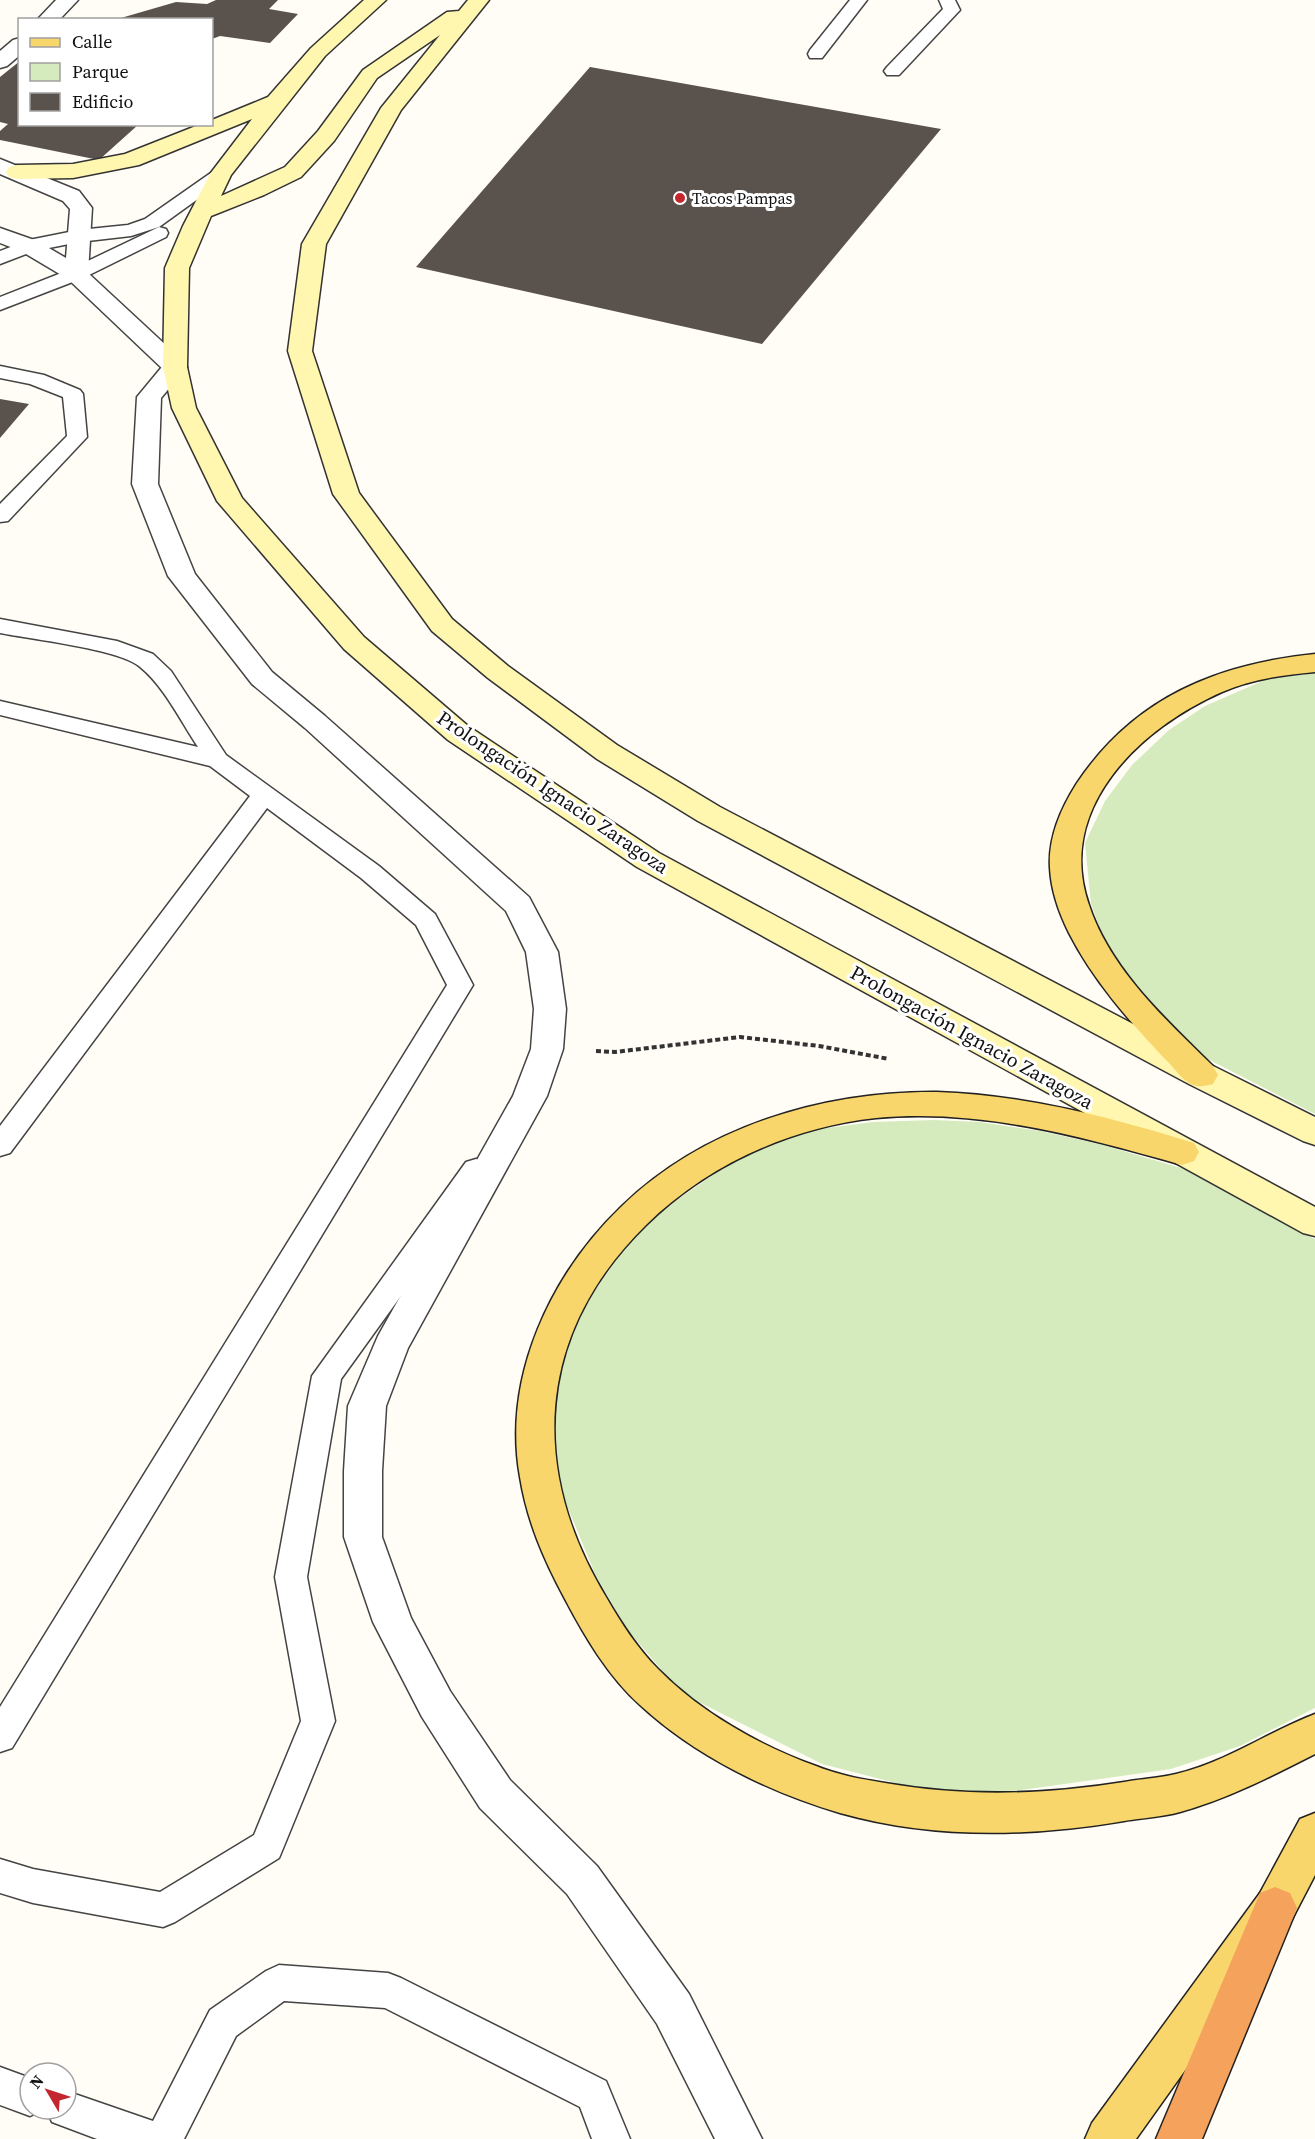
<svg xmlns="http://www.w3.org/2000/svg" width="1315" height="2139" viewBox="0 0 1315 2139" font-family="'Source Serif 4',serif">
<rect width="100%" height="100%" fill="#fffdf5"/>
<g fill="#d5ebbd">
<path d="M1315,673V1114L1200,1055L1122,988L1091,904L1085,843L1105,801L1132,765L1169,730L1205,706L1267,679Z"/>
<path d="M934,1120L979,1122L1040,1131L1099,1144L1188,1170L1315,1239V1708L1240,1746L1171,1769L1008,1792L935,1793L822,1764L681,1693L626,1628L596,1576L555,1477L552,1404L574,1329L591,1296L637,1231L677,1200L742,1155L812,1130L873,1122Z"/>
</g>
<g fill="#5a524d">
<path d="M216,0H278L269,9L298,14L270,43L220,36L212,39V20H114L176,2L207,4Z"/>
<path d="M20,61V124H139L99,160L0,140V131L8,124L0,122V77Z"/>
<path d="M590,67L941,129L762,344L416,267Z"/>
<path d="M0,399L29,404L0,438Z"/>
</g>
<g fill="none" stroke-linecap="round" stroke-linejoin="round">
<defs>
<g id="service">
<path d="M850,0H867L822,58H810L808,54L810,50Z"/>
<path d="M939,0H955L960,10L899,75H887L884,71L887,67L943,9Z"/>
<path d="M221,169L227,170L230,174L227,178L159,227L131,236L79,242L34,251L0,264V251L29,240L79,230L128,225L145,219L215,170Z"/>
<path d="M159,227L166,229L168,233L166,237L83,278L0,310V297L69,270Z"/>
<path d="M0,366L44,375L80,390L83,394L87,437L8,521L0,522V504L67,436L63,397L30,384L0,378Z"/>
<path d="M0,619L117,641L153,654L171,671L226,755L379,866L435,914L473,985L12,1748L0,1752V1707L447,985L416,925L361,878L267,808L10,1153L0,1156V1126L250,796L210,766L0,715V701L198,747C180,720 164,686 139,666C118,649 30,639 0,633Z"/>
<path d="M476,1159L486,1162L490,1170L486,1178L341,1379L307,1577L335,1721L284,1846L279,1858L175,1922L163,1927L33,1903L0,1893V1859L33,1869L160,1892L254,1835L301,1721L275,1577L312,1376L466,1162Z"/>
<path d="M279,1965L388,1973L401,1978L606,2081L630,2139H592L580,2107L385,2008L284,2001L236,2036L184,2139H97L52,2122L46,2109H66V2091L153,2121L210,2010L266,1971Z"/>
<path d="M0,2067L30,2078V2109L43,2110L30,2116L0,2105Z"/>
</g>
<g id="minor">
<path d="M56,0H78L59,20H37Z"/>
<path d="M20,38V55L7,66L0,68V51L13,40Z"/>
<path d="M175,360L184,362L187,367L161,398L158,484L195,574L272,672L325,716L529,897L558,952L566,1009L563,1049L547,1096L408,1348L386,1406L382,1471V1537L411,1618L450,1691L510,1780L597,1866L689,1994L762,2139H715L657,2024L567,1894L480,1808L422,1717L373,1622L344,1537V1471L348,1406L378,1336L513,1096L531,1049L534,1009L526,952L506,911L305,728L252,684L168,576L132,484L137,397L166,362Z"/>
</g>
<path id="tertiary" d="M0,159L79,191L92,208L88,273L184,362L187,367L184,372L175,374L166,372L68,279L21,251L0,243V228L37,241L66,258L70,209L63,201L0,174Z"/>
<path id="secondary" d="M364,0H386L325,56L231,175L221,196L285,167L318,131L363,70L447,12L459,11L468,0H489L401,110L326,244L312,351L359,493L452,619L508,666L617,745L720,807L1213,1066L1315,1117V1145L1303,1141L1189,1084L698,821L597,759L488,678L432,631L333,494L288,351L302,244L381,108L440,35L377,78L334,141L301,177L264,195L211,216L189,268L187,367L196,408L242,498L364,637L468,726L659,853L1315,1207V1236L1303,1233L637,867L448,740L344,649L217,501L172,408L163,367L165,268L183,226L210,174L252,119L139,165L73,178L17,179L9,177L6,172L9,167L17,165L73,164L125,154L201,124H212V120L268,97L311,48Z"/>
<g id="primary">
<path d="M1315,654V672C1283,675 1252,679 1222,692C1140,728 1055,808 1089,905C1110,969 1166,1020 1213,1066L1218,1075L1213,1084C1205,1086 1199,1088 1191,1084C1182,1080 1173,1066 1165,1059C1129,1021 1093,980 1069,933C1059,913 1051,890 1050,868C1048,838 1061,808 1077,783C1134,698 1216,664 1315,654Z"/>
<path d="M937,1092C1025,1095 1110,1117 1194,1143L1199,1152L1194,1161L1182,1165C1082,1137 981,1108 876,1118C791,1127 707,1165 646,1225C536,1333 528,1468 606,1597C621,1623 637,1648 658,1669C700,1712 760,1746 816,1766C838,1775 861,1779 885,1783C965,1797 1043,1795 1124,1782C1141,1779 1159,1778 1176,1774C1226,1762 1268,1732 1315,1714V1754C1272,1776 1227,1799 1180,1812C1162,1817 1142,1818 1124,1821C1030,1837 932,1839 840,1813C769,1792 695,1756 640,1705C608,1676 585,1637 565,1599C544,1560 527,1521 520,1477C502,1377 551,1274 622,1206C705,1126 824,1091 937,1092Z"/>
<path d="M1315,1813V1875L1290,1923L1136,2139H1085L1092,2123L1260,1893L1300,1819Z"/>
</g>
<path id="motorway" d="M1275,1887L1290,1893L1297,1908L1202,2139H1156L1260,1893Z"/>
</defs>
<use href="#service" stroke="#444" stroke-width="3"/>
<use href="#minor" stroke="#444" stroke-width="3"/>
<use href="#tertiary" stroke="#444" stroke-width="3"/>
<use href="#secondary" stroke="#333" stroke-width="3"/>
<use href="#primary" stroke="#222" stroke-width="3"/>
<use href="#motorway" stroke="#222" stroke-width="3"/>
<path stroke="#333" stroke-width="4" stroke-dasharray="5 3" stroke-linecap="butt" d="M596,1051L615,1052L740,1037L819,1046L889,1059"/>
<use href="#service" fill="#fff" fill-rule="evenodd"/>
<use href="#minor" fill="#fff" fill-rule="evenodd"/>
<use href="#tertiary" fill="#fff" fill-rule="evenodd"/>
<use href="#secondary" fill="#fff6b0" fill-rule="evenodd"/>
<use href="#primary" fill="#f9d66b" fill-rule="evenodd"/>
<use href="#motorway" fill="#f5a25d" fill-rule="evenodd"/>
</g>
<circle fill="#c4262e" stroke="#fff" stroke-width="2" cx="680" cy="198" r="6"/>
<g text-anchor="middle" stroke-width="6" stroke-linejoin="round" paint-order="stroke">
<g font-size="16" fill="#111" stroke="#fff" text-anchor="start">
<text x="692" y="204">Tacos Pampas</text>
</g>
<g font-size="20" fill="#111" stroke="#fff">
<text transform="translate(553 792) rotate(34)" y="7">Prolongación Ignacio Zaragoza</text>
<text transform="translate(972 1037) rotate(29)" y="7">Prolongación Ignacio Zaragoza</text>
</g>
</g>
<rect x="18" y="18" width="195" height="108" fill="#ffffff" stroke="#a0a0a0" stroke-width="1.5"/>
<rect x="30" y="38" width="30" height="9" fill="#f9d66b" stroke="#a0a0a0" stroke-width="1.5"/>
<text x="72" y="48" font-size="18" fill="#111111">Calle</text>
<rect x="30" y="63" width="30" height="18" fill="#d5ebbd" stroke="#a0a0a0" stroke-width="1.5"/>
<text x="72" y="78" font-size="18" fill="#111111">Parque</text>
<rect x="30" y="93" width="30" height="18" fill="#5a524d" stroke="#a0a0a0" stroke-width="1.5"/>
<text x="72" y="108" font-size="18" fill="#111111">Edificio</text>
<g transform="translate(48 2091) rotate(309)"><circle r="28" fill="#ffffff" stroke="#a0a0a0" stroke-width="1.5"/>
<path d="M0-4.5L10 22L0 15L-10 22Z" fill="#c4262e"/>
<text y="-9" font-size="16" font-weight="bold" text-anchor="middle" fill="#111111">N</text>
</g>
</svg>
